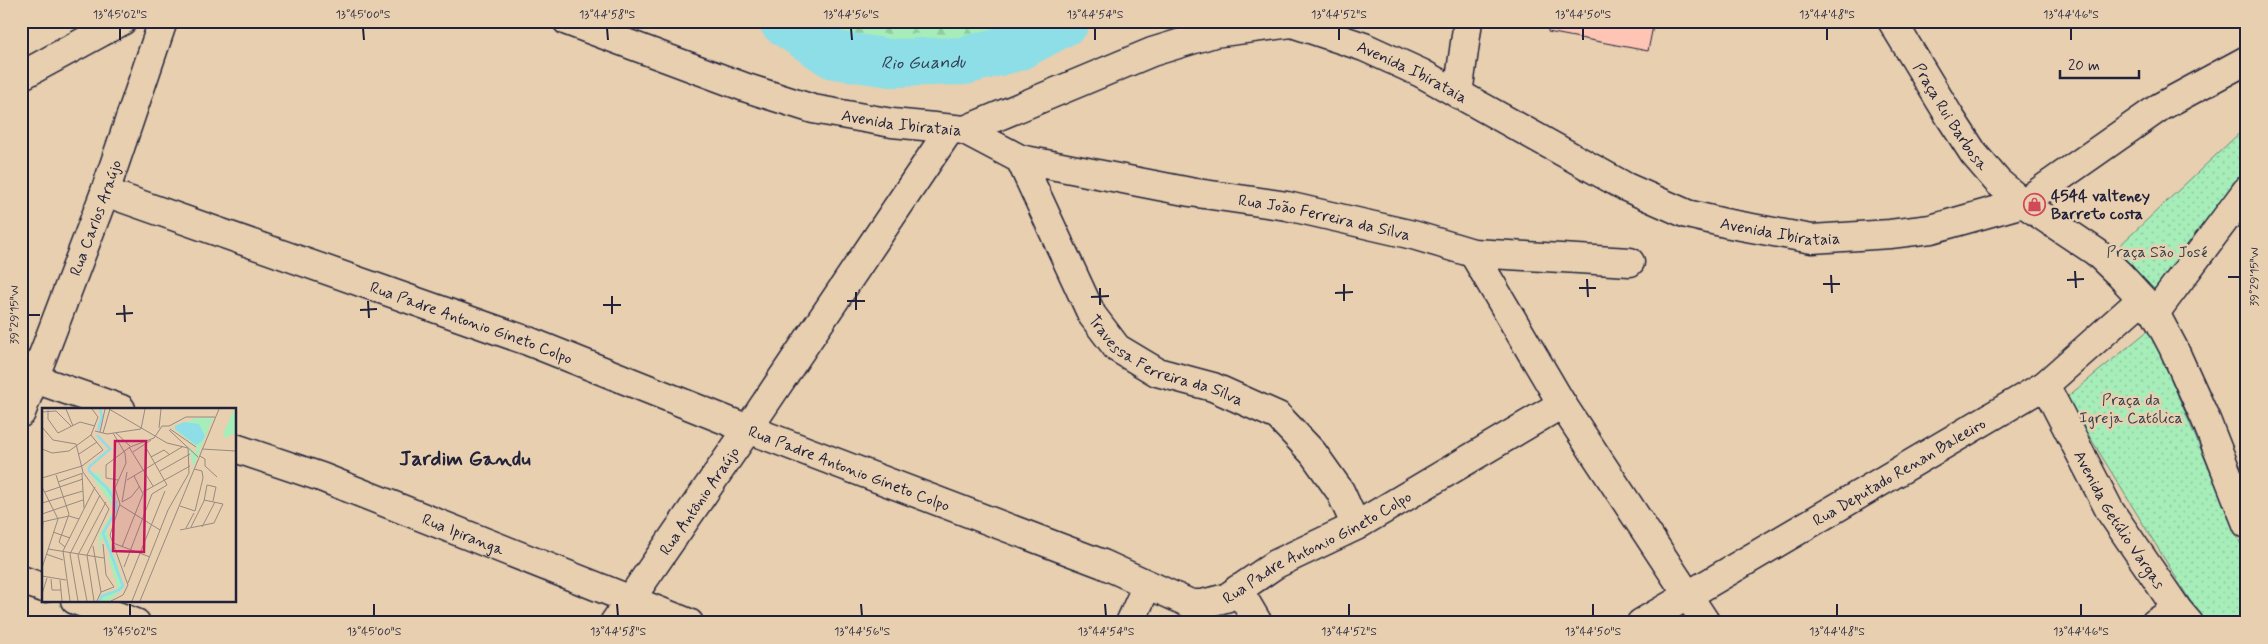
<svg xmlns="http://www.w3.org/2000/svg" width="2268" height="644" viewBox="0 0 2268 644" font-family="Mynerve,sans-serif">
<defs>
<pattern id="forest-firs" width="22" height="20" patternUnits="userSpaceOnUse" patternTransform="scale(1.25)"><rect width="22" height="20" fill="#a6edb9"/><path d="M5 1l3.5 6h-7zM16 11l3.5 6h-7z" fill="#8fcba0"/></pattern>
<pattern id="park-dots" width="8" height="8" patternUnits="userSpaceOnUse" patternTransform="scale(1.25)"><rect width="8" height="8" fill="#a6edb9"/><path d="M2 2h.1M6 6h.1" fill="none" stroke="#8fcba0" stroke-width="1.8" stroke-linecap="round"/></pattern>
</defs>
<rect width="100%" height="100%" fill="#e7cfb0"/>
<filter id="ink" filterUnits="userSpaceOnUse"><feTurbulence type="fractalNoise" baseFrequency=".02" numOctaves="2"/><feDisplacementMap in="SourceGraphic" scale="10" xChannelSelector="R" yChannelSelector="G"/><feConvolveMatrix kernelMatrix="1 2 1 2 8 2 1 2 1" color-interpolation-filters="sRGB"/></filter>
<g filter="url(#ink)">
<path fill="url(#forest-firs)" stroke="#64887a" d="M747,21H834L878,26L893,21H1094L1004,66L936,77L825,71Z"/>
<g fill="url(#park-dots)" stroke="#64887a">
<path d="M2247,126V183L2157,297L2116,249Z"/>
<path d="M2150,329L2247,559V623H2207L2197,612L2066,398Z"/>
</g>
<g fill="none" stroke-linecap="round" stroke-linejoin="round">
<path stroke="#8ddee7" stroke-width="48" id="s1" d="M783,21L834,55L891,63L964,61L1017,47L1066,21"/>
</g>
<path fill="#fec4b4" stroke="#22223b" d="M1549,21H1654L1648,51L1548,32Z"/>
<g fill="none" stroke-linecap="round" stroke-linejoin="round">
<defs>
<g id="street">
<path id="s2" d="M567,21L747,88L813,109L892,123L965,130L1152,52L1214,33L1292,23L1364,47L1421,73L1626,187L1687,214L1725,223L1812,239L1890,234L1931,229L2023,203L2160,107L2247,60"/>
<path id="s3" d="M1892,21L1950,117L1974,154L1998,182L2023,203L2096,252L2120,275L2155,313L2173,347L2206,420L2247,524"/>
<path d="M21,76L122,21"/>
<path d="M1458,94L1468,21"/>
<path id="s4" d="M965,130L1020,159L1092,315L1117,348L1157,372L1213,387L1278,416L1313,453L1340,491L1356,526"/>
<path id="s5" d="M1020,159L1190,192L1287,206L1413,235L1473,253L1630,262"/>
<path id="s6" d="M105,192L528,341L748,429L1103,564L1191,604H1202L1226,598L1276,564L1356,526L1562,404"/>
<path d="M1473,253L1562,404L1706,623"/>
<path d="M2155,313L2247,190"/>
<path d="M21,374L121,409"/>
<path id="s7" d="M2045,385L2110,511L2177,609L2189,623"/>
<path id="s8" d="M21,413L105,192L163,21"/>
<path id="s9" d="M235,448L321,477L689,623"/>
<path d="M21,580L44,588"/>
<path d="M1238,589L1258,623"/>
<path d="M75,600L136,623"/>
<path id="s10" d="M614,623L748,429L950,129"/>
<path d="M1130,623L1147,585"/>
<path id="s11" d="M1641,623L2045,385L2142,299"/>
<path d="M2155,623L2177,609"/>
</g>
</defs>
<use href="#street" stroke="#22223b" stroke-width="31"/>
<use href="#street" stroke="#e7cfb0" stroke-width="28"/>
</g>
</g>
<path fill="none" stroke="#22223b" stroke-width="2" d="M120,28V40M363,28L364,40M607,28L608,40M851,28L852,40M1095,28V40M1339,28V40M1583,28V40M1827,28V40M2071,28V40M2075,271L2076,288M1831,275L1832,293M2228,277H2240M1587,279L1588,297M2067,280L2084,279M1344,284V301M1823,284H1840M1100,288V305M1579,288H1596M856,292V310M1335,293L1353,292M612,296V314M1091,297L1109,296M368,301L369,318M847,301H865M124,305L125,322M603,305H621M360,310L377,309M116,314L133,313M28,315H40M130,604V616M374,604V616M617,604L618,616M861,604L862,616M1105,604L1106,616M1349,604V616M1593,604V616M1837,604V616M2081,604V616"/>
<defs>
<symbol id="shop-ring" viewBox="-11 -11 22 22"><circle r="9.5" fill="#e7cfb0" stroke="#d1495b" stroke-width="1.5"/><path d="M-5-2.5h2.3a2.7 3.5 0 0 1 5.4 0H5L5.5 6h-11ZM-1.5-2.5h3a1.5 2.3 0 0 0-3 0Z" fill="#d1495b"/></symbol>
</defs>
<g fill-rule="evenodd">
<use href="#shop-ring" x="2022" y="192" width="25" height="25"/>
</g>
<g text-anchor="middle" stroke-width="5" stroke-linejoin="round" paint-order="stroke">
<g font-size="16" fill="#22223b" stroke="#e7cfb0">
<text dy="6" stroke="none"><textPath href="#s2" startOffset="891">Avenida Ibirataia</textPath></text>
<text dy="6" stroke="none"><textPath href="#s3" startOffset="112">Praça Rui Barbosa</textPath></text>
<text dy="6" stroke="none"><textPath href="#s2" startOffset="351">Avenida Ibirataia</textPath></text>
<text dy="6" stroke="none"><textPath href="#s5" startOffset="310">Rua João Ferreira da Silva</textPath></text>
<text dy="6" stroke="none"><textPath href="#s8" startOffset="209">Rua Carlos Araújo</textPath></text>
<text dy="6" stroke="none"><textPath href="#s2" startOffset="1296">Avenida Ibirataia</textPath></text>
<text dy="6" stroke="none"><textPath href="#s6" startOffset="389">Rua Padre Antonio Gineto Colpo</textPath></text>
<text dy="6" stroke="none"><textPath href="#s4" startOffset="324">Travessa Ferreira da Silva</textPath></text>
<text dy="6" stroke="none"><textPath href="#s6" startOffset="794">Rua Padre Antonio Gineto Colpo</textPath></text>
<text dy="6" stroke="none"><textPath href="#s11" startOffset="299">Rua Deputado Renan Baleeiro</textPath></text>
<text dy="6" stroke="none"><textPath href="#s10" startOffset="149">Rua Antônio Araújo</textPath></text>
<text dy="6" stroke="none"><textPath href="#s7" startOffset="154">Avenida Getúlio Vargas</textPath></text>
<text dy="6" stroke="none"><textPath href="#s9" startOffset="244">Rua Ipiranga</textPath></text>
<text dy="6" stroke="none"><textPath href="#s6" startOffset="1302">Rua Padre Antonio Gineto Colpo</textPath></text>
</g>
<g font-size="16" font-weight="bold" fill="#22223b" stroke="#e7cfb0" text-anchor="start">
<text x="2051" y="201">4544 valteney<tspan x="2051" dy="18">Barreto costa</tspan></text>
</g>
<g font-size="16" fill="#36404e" stroke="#e7cfb0">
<text x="2157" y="257">Praça São José</text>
<text x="2131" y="405">Praça da<tspan x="2131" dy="18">Igreja Católica</tspan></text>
</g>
<g font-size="18" font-style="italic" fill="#323e55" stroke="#e7cfb0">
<text dy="6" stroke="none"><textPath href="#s1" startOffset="151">Rio Guandu</textPath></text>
</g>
<g font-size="21" font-weight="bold" fill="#22223b" stroke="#e7cfb0">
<text x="465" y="465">Jardim Gandu</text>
</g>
</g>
<g transform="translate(42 408)">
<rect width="194" height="194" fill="#e7cfb0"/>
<path d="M192,1L194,24L184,30L181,26ZM51,65L59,66V73L69,80L76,98L64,119L70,144H67L60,129L57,148V127L73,101L49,67ZM72,146L82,180L67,193H58L61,186L76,181L66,149Z" fill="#a6edb9"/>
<path d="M154,10H171L151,59L147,39L153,45L155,39L131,20Z" fill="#a6edb9"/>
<path d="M142,14L157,16L163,28L160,33L154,37L133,21V18Z" fill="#8ddee7"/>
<path fill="none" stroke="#8ddee7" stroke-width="2.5" d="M56,22L60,8L58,1M55,27L68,41L47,59V63L65,80L74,94V103L61,125L81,178L77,182L60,188L58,193"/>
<path fill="none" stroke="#988a81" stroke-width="1" d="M24,1L31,18M67,1L125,35L146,40M6,2V11L16,25L38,14L53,18M0,4L14,3L29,18M0,19L11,32L34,36L41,64L67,101L45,147L52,193M117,20L119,1M99,21L103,1M128,21L154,39M127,22L156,49M53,23L65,26L99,21M58,24L63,1M61,25L68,1M74,25L88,38M87,39L111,78M0,41L10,45L27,43L49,27L56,9L50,1M160,41L194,43M91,44L109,32M37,46L55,34M158,48L163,51V58L175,69M109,49L122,42L128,47M152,61L160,63L161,70L153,103M118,63L148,46M40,66L42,100M14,67L27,106L17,134L23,139M0,70L40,58L61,42L49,27M76,72L64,70V57L88,39L112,30L120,18H127L144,9H173M85,72L140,39M16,74L41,65M0,79L16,111L0,160M3,84L41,71M101,84L148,58M80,94L85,64M80,94L89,89L98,78M0,95L41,83M78,97L118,122M138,98L153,103M0,106L41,92M0,114L27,108L37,111M149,119L162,93L165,77L174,79L171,93M160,119L173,94M144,120L152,105M138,122L172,115L181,96L162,92M11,124L28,130M0,132L1,114M71,135L108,149M51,138L59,184M80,139L101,86L92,68M6,141L62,150M4,146L21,152M82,159L110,86L125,77L103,38M0,168L24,172M9,171L10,182H19M18,172L20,193M86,175L123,83M0,186L5,170M28,193L21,143L53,79M36,193L28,146L58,87M45,193L36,147L64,94M55,193L59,184L72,179L64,167L61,136M69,193L81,187L86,177L68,127L78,96L73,80L84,55L83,45L71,25M90,193L126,102L147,65L146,40M98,193L177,1"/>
<path fill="#c2185b" fill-opacity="0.15" stroke="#c2185b" stroke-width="2.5" d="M73,33H104L102,144L71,143Z"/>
<rect width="194" height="194" fill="none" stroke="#22223b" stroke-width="2.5"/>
</g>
<rect width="2268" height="644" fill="none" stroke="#e7cfb0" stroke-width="55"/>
<path d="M2060 70v8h79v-8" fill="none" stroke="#22223b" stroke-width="2.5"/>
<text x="2068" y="70" font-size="15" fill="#22223b" stroke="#e7cfb0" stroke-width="4" paint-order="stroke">20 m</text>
<rect x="28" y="28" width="2212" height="588" fill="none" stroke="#22223b" stroke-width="2"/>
<g font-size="12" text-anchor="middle" fill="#22223b">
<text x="120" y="18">13°45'02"S</text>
<text x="363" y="18">13°45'00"S</text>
<text x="607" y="18">13°44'58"S</text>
<text x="851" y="18">13°44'56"S</text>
<text x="1095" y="18">13°44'54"S</text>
<text x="1339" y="18">13°44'52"S</text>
<text x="1583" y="18">13°44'50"S</text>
<text x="1827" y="18">13°44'48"S</text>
<text x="2071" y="18">13°44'46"S</text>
<text transform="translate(2254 277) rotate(-90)" y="4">39°29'15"W</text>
<text transform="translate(14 315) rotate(-90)" y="4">39°29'15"W</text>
<text x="130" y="635">13°45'02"S</text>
<text x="374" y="635">13°45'00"S</text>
<text x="618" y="635">13°44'58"S</text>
<text x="862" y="635">13°44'56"S</text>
<text x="1106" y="635">13°44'54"S</text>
<text x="1349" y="635">13°44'52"S</text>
<text x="1593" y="635">13°44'50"S</text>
<text x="1837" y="635">13°44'48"S</text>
<text x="2081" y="635">13°44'46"S</text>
</g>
</svg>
